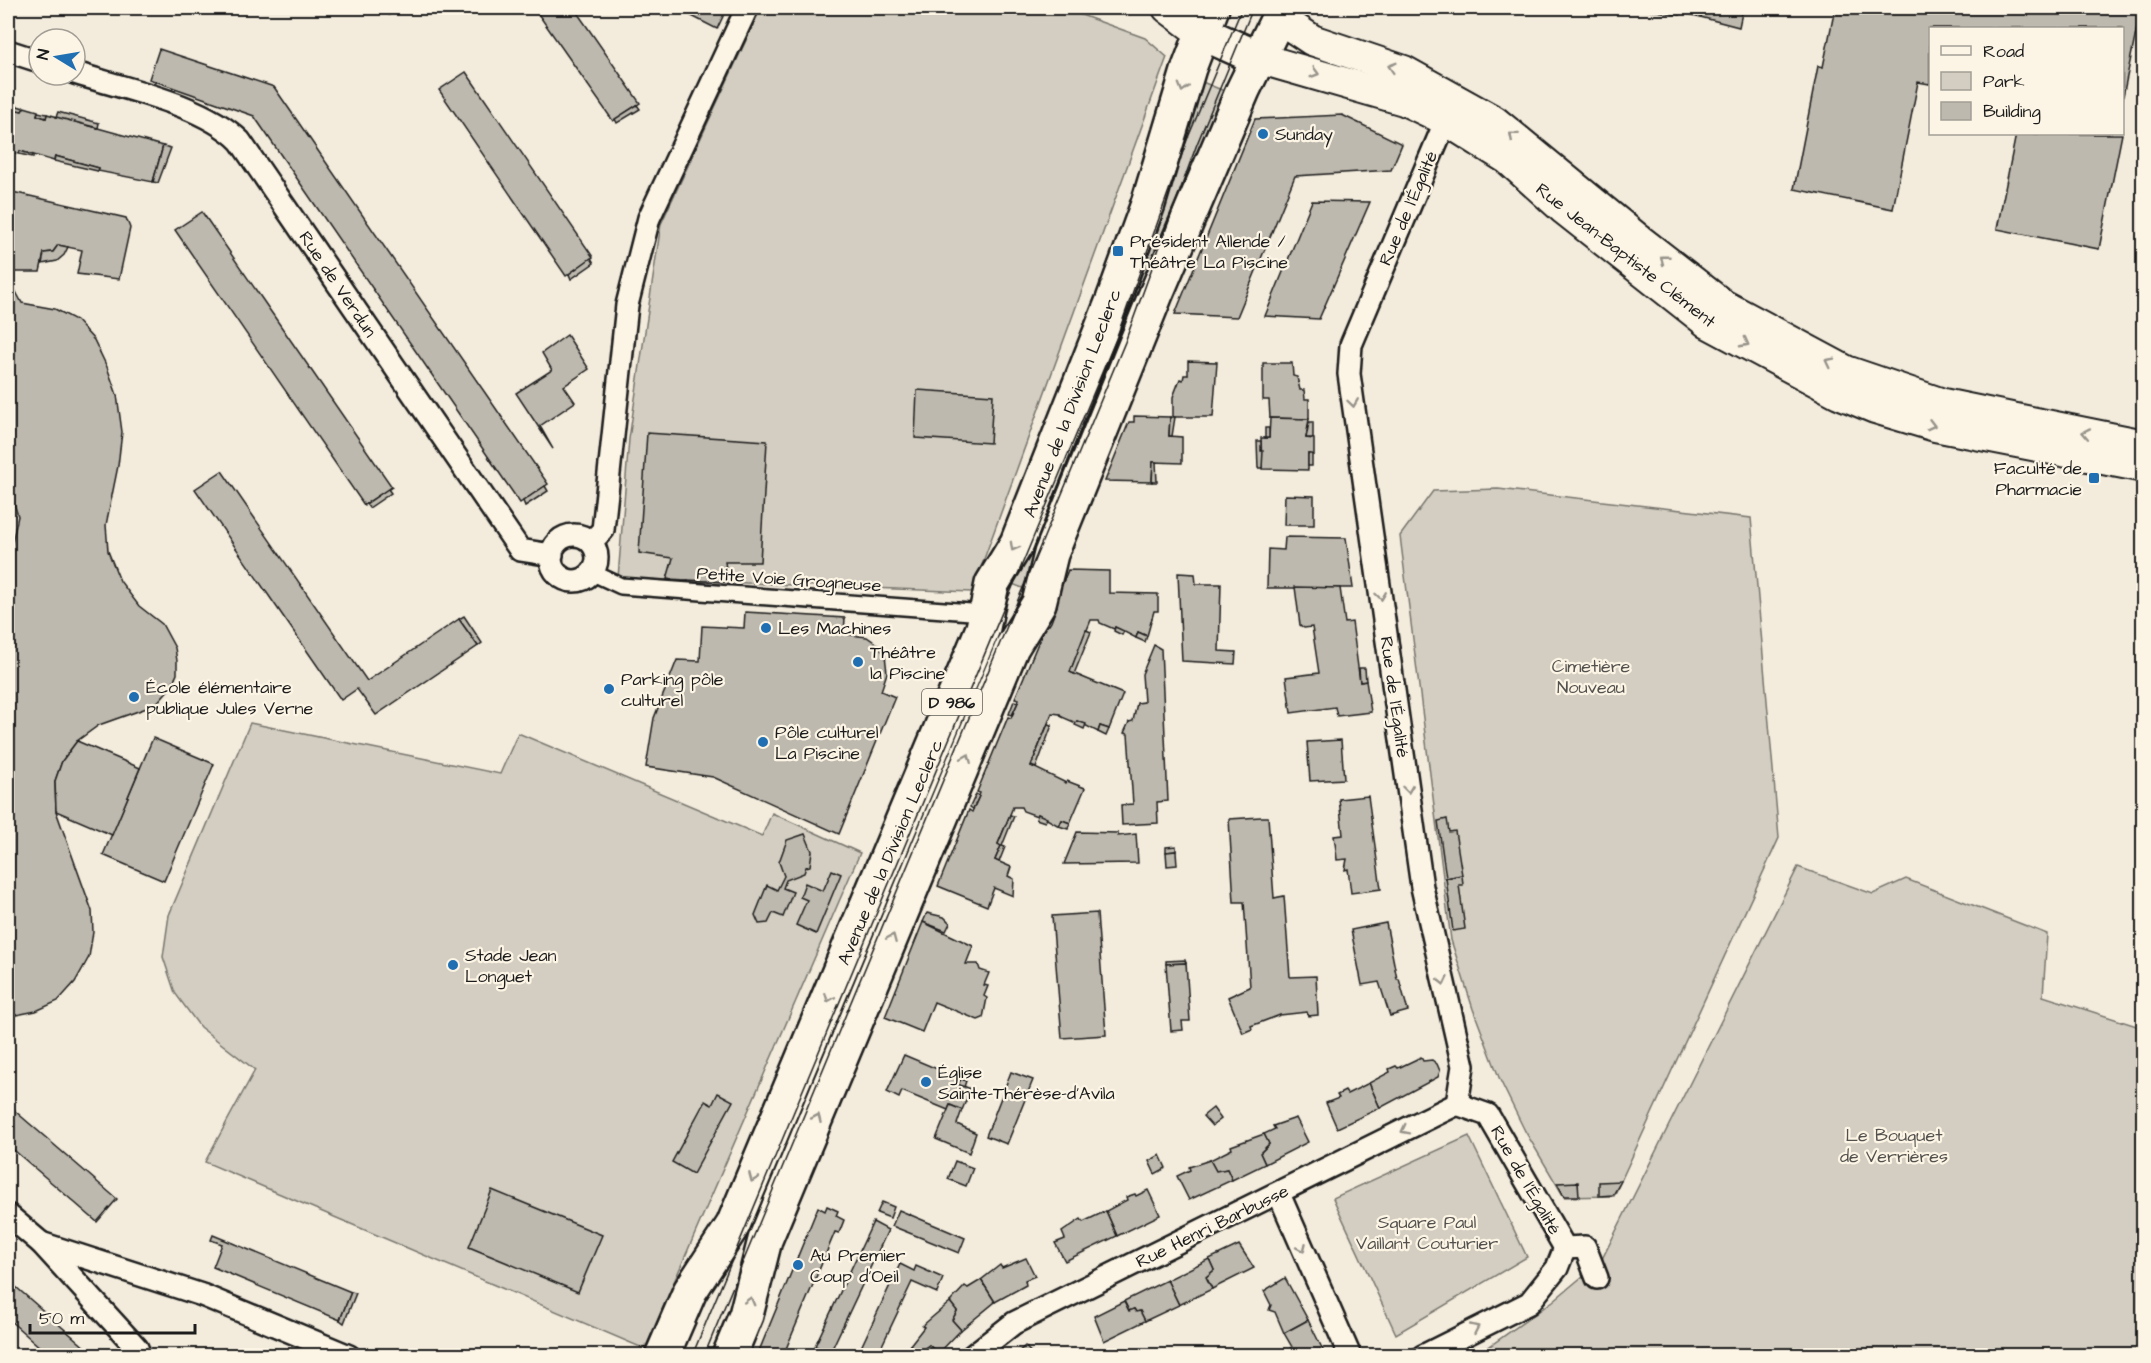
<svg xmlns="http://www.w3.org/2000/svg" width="2151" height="1363" viewBox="0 0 2151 1363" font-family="'Architects Daughter',sans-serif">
<rect width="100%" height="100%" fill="#f3ecdd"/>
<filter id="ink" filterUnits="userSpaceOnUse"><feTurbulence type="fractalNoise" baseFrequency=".0167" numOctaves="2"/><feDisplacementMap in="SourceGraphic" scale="12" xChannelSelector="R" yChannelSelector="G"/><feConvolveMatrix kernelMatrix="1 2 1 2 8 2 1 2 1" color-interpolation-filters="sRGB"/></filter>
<g filter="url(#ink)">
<g fill="#d3cec1" stroke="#78756e" stroke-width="1.5">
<path d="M761,8H1062L1145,38L1167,57L972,592L618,578L629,439L661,224Z"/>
<path d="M1195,79L1229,93L1035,593L1005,581Z"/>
<path d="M1498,489L1751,518L1779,838L1614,1196L1564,1197L1525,1131L1500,1080L1473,1009L1451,940L1400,536L1433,491Z"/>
<path d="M250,723L500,774L518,733L762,836L772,813L860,853L645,1349L205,1162L255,1070L200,1027L175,993L163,957L169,915Z"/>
<path d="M1798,867L1873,894L1906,879L2047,934L2043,996L2143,1028V1355L1476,1356L1553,1301L1601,1261Z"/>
<path d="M1469,1136L1527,1257L1396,1334L1333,1198Z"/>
</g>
<g fill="#beb9ae" stroke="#1c1c1c" stroke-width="1.5">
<path d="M383,8H399L389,15Z"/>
<path d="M534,8H574L640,103L613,121Z"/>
<path d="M676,8H727L717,29Z"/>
<path d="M1639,8H1743L1739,27L1681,12L1680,15Z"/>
<path d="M1835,8H2144V9L2141,8L2122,101V28H1930V84L1918,82L1893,209L1794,189L1818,66L1823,67Z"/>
<path d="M159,49L274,87L548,484L520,503L254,116L149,79Z"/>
<path d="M466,72L593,257L566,276L439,90Z"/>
<path d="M8,103L14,105L13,109L22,111L24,107L38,111L37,115L46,118L47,114L163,146L153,182L98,171L99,168L55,156L54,161L20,151L19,154L8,152Z"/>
<path d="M14,105L24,108L22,111L13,109Z"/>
<path d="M637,105L640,109L617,123L615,119Z"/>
<path d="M38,112L47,114L46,118L37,115Z"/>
<path d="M58,112L99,123L98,128L56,117Z"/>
<path d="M1342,115L1402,144L1391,170L1295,176L1237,317L1175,314L1255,119Z"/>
<path d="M2016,134H2122L2099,249L1997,229Z"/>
<path d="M163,146L171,148L158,183L153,182Z"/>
<path d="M20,151L33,155V157L19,154Z"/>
<path d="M55,156L99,168L98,171L54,161Z"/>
<path d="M8,191L126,218L130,228L119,279L77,274L82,250L58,245L53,252L44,253L40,272H10Z"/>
<path d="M1312,201L1370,202L1319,319L1265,316Z"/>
<path d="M202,212L392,487L364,505L175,230Z"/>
<path d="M58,245L68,247L64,255L57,261L42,264L44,253L53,252Z"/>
<path d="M591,258L594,263L571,279L569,274Z"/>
<path d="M8,286L14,288L22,303L55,309L76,320L94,340L107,367L117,395L122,432L118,466L106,525L108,551L120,581L139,606L162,624L175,648L177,661V674L171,687L155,705L99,725L77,741L62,761L55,781L56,811L92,911L93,932L89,957L75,982L58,1001L36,1011L11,1016L8,1015V561L18,516L8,485Z"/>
<path d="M567,335L589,369L564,386L575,402L540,426L553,449L516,393L552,370L542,353Z"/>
<path d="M1188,361L1217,362L1213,417H1173V397L1180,379L1183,380L1184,375H1188Z"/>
<path d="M1263,363H1292L1293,376L1297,377L1300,390H1304L1305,399H1309V419L1270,418L1269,400H1263Z"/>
<path d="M917,390L993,395L990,443L915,438Z"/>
<path d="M1134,416L1170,417L1169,436L1182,437V463L1153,462L1152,482L1105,481L1129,422H1134Z"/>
<path d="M1170,417H1175L1172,436H1169Z"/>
<path d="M1270,418L1309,419L1306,438L1314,439V455L1308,454V470L1262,469L1261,438H1269Z"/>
<path d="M1309,422H1313V438H1306Z"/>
<rect x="1265" y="428" width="4" height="10"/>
<path d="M647,433L767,441L760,562H725L728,582L667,579L673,558L639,553Z"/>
<path d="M1257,441H1261V451H1263L1262,468H1258Z"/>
<rect x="1308" y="454" width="4" height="12"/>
<path d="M1153,462H1156L1157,482H1152Z"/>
<path d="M222,471L367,681L459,619L478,646L376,715L357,689L341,700L195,489Z"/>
<path d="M545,486L548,491L525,506L523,501Z"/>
<path d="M388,489L391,493L369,508L366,504Z"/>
<path d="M1285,495L1314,496V525H1284Z"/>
<path d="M1285,537L1346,538L1353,588H1267L1268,549L1284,550Z"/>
<path d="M1068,570L1109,571V593L1158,594V611H1154L1147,636L1138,632L1136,638L1115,627L1114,629L1100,623L1099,620H1091L1070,672L1123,694L1109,729L1100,726L1098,732L1077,721L1076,723L1062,717L1060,714L1052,713L1031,766L1066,783L1067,781L1085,788L1070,823L1062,820L1059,826L1038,814L1037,816L1023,811L1021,807H1013L998,844L1001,846L995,860L1011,867L1008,876L1014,879L1013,896L994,888L987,906L938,886L969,810L972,812L979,796L980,793L977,792L1008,717L1011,718L1018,702L1019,699L1015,698L1046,624L1049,625L1051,622L1057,606L1054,605Z"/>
<path d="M1178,573L1195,574L1196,584H1221L1219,651L1236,652L1235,664L1182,661Z"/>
<path d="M1295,587L1340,588L1345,623L1352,622L1360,682L1366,681L1371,712L1337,716L1335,707L1291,713L1286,677L1319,673L1312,627L1304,628L1300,625Z"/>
<path d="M745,612L845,618L844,634L867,637L877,644L885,655L887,673L881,691L895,697L839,834L713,777L646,767L654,718L677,660L700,661L702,626L744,628Z"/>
<path d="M464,616L482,643L478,646L459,619Z"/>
<path d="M1115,627L1124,631L1122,635L1114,631Z"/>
<path d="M1086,630L1091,632L1074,674L1070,672Z"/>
<path d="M1138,632L1147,636L1145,642L1136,638Z"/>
<path d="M1154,645L1161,649L1168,801L1157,802L1158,823L1122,825L1121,805L1133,804L1128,734L1124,733L1129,722L1133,721L1137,703L1144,702L1142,674Z"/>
<path d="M1359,668H1365L1366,681L1360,682Z"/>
<path d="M1014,701L1018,702L1012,715L1009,714Z"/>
<path d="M1077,721L1086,724L1084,729L1075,725Z"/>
<path d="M1048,724L1052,725L1036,768L1031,766Z"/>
<path d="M1100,726L1109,729L1106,736L1098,732Z"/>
<path d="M153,738L214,764L164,881L103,855Z"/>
<path d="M1341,740L1344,779L1310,781L1307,742Z"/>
<path d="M77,741L140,768L112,835L56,811L55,781L62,761Z"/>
<path d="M976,794L979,796L973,809L970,807Z"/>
<path d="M1368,796L1381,889L1351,893L1348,869L1345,870L1347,859L1337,860L1336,850L1334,836L1343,835L1339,799Z"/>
<path d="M1038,814L1047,818L1045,822L1036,819Z"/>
<path d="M1010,815L1014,816L1002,846L1005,847L999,862L995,860L1001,846L998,844Z"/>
<path d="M1261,817H1268L1274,898L1284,896L1290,977L1316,976L1318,1015L1308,1016L1307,1012L1280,1015L1251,1026L1252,1029L1243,1033L1228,997L1250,987L1244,902H1234L1229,819Z"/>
<path d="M1447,819L1449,832L1455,831L1462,875L1446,878L1438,821Z"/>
<path d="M1062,820L1070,823L1068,829L1059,826Z"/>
<path d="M1077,832L1118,833V836L1136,834L1138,863L1064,864Z"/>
<path d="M805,834L812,851L810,866L806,867L804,873L786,880L783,888L793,892L783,917L773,913L768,923L759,924L755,915L767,885L777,890L784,876L779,862L787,840Z"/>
<path d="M1176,846V851L1166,852V847Z"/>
<path d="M1176,851L1177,865L1167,866L1166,852Z"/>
<path d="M832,870L841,874L816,934L796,925L807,900L800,897L805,883L823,891Z"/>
<path d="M1462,875L1463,885H1459L1465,929L1453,931L1446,878Z"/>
<path d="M927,913L944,917L950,923L946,931L923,922Z"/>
<path d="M1097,913L1106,1035L1062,1038L1052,916Z"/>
<path d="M923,922L973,946L966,964H978L980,970L989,973L984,985L988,986L984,996L987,998L983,1018L978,1020L934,1002L922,1032L885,1017Z"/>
<path d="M1386,923L1397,979H1399L1408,1011L1390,1016L1379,982L1362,985L1351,930Z"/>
<path d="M1185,960L1186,963L1166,964V961Z"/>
<path d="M1186,963L1190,1021H1182L1183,1030L1171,1031L1166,964Z"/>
<path d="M904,1055L961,1079L958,1084L971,1089L962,1110L950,1105L948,1110L902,1091L899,1098L887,1092Z"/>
<path d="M1421,1057L1423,1061L1432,1060L1437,1064L1440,1071L1438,1077L1380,1108L1369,1083L1390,1072L1389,1069L1396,1066L1398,1068Z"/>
<path d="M1011,1072L1033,1080L1007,1144L986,1136Z"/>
<path d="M961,1079L966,1081L964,1087L958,1084Z"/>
<path d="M1369,1083L1380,1108L1337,1128L1326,1103L1339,1098L1337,1095L1345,1091L1347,1094Z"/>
<path d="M718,1093L733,1101L693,1174L672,1162L705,1101L712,1105Z"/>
<path d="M8,1105L117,1199L97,1222L8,1145Z"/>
<path d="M950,1105L962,1110L957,1124L976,1133L969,1153L936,1139Z"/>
<path d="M1213,1108L1221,1119L1212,1126L1203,1116Z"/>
<path d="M1296,1118L1308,1142L1265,1164L1260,1153L1269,1144L1264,1134L1275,1129L1273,1126Z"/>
<path d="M1264,1134L1269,1144L1260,1153L1265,1164L1232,1180L1227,1169L1216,1171L1210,1160L1232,1149L1231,1146Z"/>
<path d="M1160,1155L1166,1168L1155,1174L1149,1161Z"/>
<path d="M1210,1160L1216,1171L1227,1169L1232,1180L1189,1200L1177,1176L1190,1170L1189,1167Z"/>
<path d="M955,1161L973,1168L966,1186L948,1179Z"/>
<path d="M1621,1181L1613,1195L1599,1196V1182Z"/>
<path d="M1578,1182L1579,1196H1564L1557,1183Z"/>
<path d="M492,1190L602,1235L578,1292L469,1247Z"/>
<path d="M1148,1190L1160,1215L1117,1236L1106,1211L1127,1200L1126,1197L1135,1194L1136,1196Z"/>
<path d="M882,1202L894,1207L890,1218L877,1213Z"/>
<path d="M827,1206L838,1211L836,1216L844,1220L839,1233L835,1232L783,1356H757L818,1207L825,1211Z"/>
<path d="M899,1210L965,1238L959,1253L892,1226Z"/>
<path d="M1106,1211L1117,1236L1065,1261L1055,1243L1065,1239L1062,1232L1081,1219L1083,1222Z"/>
<path d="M873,1222L888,1230L830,1353L815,1346Z"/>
<path d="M213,1235L351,1292L340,1320L213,1267L222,1244L211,1240Z"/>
<path d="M1239,1245L1254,1268L1212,1289L1206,1277L1214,1270L1209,1259Z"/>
<path d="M1026,1258L1035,1276L1025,1280L1026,1285L995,1302L981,1280L1000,1265L1002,1268Z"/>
<path d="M1209,1259L1214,1270L1206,1277L1212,1289L1179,1305L1167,1280Z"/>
<path d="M900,1264L914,1271L916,1266L943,1278L937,1293L912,1282L877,1356H857Z"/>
<path d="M1285,1278L1308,1320L1284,1333L1275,1312L1269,1310L1271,1305L1264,1291Z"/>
<path d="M8,1280L95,1356H50L8,1319Z"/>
<path d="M981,1280L995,1302L961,1330L952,1320L957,1311L950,1302L965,1286L968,1288Z"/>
<path d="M1167,1280L1179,1305L1145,1321L1140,1311L1136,1312L1134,1309L1129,1311L1124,1301Z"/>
<path d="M351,1292L356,1293L344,1323L340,1320Z"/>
<path d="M1124,1301L1129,1311L1134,1309L1136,1312L1140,1311L1145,1321L1104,1341L1094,1316Z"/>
<path d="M950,1302L957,1311L952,1320L961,1330L938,1354L929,1345L918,1353L910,1345L924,1327L922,1326Z"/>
<path d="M1308,1320L1325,1354L1291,1355L1289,1351L1292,1347L1284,1333Z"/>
<path d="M910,1345L918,1353L929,1345L938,1354L902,1356Z"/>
<path d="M1025,1346L1034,1356H1014Z"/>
</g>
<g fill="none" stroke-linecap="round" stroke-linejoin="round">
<defs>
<path id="pedestrian" d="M593,573L621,586L971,612L985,616"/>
<g id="minor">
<path d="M8,51L39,61"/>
<path d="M75,73C125,89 203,104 240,141L520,550L552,555"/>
<path d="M1446,120L1351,345L1349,374L1422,887L1463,1066L1457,1104"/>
<circle cx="574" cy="558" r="23"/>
<path d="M591,542L603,530L627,305L649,218L747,8"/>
<path d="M1457,1104L1488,1115L1565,1248"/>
<path d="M1279,1194L1350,1356"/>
<path d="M8,1215L41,1243L137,1348L140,1356"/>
<path d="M41,1243L202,1295L349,1356"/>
<path d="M1565,1248L1585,1247L1597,1278"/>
<path d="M972,1356L1014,1323L1457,1104"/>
<path d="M1423,1356L1529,1303L1557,1268L1565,1248"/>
</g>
<g id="secondary">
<path d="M1168,8L1200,32"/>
<path d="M1279,18L1312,40L1404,71L1494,121L1638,239L1723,305L1846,371L1943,404L2144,445"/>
<path d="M1258,58L1404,100L1446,120L1508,159L1565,210L1708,323L1839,393L1875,408L1935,426L2144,467"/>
</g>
<g id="primary">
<path d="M1200,32L1258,58"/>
<path d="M662,1356L690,1291L733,1225L983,628L992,584L1017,543L1113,300L1148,204L1189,68L1212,8"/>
<path d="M729,1356L746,1315L765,1240L1012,647L1039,603L1051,554L1156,294L1243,90L1283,8"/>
</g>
</defs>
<use href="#pedestrian" stroke="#1c1c1c" stroke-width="20"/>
<use href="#minor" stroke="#1c1c1c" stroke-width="26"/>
<use href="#secondary" stroke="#1c1c1c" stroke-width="34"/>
<use href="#primary" stroke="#1c1c1c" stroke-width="38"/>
<use href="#pedestrian" stroke="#fcf5e5" stroke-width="15"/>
<use href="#minor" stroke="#fcf5e5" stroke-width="21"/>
<use href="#secondary" stroke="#fcf5e5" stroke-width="30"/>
<use href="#primary" stroke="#fcf5e5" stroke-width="33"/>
<g stroke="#1c1c1c" stroke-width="1.5">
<path d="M692,1356L1116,339L1187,140L1242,8"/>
<path d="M704,1356L1125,342L1197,144L1253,8"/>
</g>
</g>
<defs><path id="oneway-chevron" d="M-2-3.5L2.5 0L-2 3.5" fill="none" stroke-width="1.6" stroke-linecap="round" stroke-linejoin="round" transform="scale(1.5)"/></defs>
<g stroke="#97938b">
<use href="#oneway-chevron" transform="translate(1392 67) rotate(-163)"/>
<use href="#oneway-chevron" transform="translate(1315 73) rotate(16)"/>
<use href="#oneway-chevron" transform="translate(1183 88) rotate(106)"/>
<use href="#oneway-chevron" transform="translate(1513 136) rotate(-140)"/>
<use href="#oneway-chevron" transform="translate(1664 259) rotate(-142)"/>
<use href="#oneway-chevron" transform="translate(1745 343) rotate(28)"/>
<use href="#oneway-chevron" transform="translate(1829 362) rotate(-153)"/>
<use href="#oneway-chevron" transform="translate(1353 403) rotate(82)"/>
<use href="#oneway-chevron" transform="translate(1931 425) rotate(15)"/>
<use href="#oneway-chevron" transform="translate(2086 433) rotate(-169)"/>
<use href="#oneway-chevron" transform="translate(1014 547) rotate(119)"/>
<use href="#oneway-chevron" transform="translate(1381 596) rotate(82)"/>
<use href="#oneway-chevron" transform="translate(967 758) rotate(-68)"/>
<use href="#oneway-chevron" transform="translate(1408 789) rotate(82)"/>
<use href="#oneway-chevron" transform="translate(892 938) rotate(-67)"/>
<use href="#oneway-chevron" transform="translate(1443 981) rotate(77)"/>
<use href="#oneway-chevron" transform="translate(829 998) rotate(112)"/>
<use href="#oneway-chevron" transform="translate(817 1118) rotate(-66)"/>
<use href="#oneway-chevron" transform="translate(1405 1130) rotate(153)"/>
<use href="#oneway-chevron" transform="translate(753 1178) rotate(113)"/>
<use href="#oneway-chevron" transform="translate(1302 1248) rotate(66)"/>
<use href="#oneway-chevron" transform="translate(750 1301) rotate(-75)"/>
<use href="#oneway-chevron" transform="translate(1475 1328) rotate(-25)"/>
</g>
</g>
<g fill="#1f6fb2" stroke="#fcf5e5" stroke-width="2">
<circle cx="1263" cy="134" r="6"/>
<rect x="1112" y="245" width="12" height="12" rx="3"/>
<rect x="2088" y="472" width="12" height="12" rx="3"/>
<circle cx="766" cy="628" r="6"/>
<circle cx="858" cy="662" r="6"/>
<circle cx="609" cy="689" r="6"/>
<circle cx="134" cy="697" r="6"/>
<circle cx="763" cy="742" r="6"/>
<circle cx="453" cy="965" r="6"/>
<circle cx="926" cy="1082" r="6"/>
<circle cx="798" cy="1265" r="6"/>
</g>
<g text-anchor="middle" stroke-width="4.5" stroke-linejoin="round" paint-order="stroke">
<rect fill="#fcf5e5" stroke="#5f5d58" stroke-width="1.5" x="922" y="689" width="60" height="26" rx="4.5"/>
<g font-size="16" font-weight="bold" fill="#1c1c1c">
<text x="952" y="708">D 986</text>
</g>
<g font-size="18" fill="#1c1c1c" stroke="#fcf5e5" text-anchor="start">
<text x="1275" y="140">Sunday</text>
<text x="1130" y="247">Président Allende /<tspan x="1130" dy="21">Théâtre La Piscine</tspan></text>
<text x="2082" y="474" text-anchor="end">Faculté de<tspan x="2082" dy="21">Pharmacie</tspan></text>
<text x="778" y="634">Les Machines</text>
<text x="870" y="658">Théâtre<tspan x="870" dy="21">la Piscine</tspan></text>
<text x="621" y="685">Parking pôle<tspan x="621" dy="21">culturel</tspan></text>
<text x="146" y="693">École élémentaire<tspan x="146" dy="21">publique Jules Verne</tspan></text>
<text x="775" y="738">Pôle culturel<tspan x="775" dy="21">La Piscine</tspan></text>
<text x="465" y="961">Stade Jean<tspan x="465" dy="21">Longuet</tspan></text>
<text x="938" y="1078">Église<tspan x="938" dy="21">Sainte-Thérèse-d'Avila</tspan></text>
<text x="810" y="1261">Au Premier<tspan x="810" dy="21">Coup d'Oeil</tspan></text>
</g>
<g font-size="18" fill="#1c1c1c" stroke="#fcf5e5">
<text transform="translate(1408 208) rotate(-67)" y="6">Rue de l'Égalité</text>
<text transform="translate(1626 255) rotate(38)" y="6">Rue Jean-Baptiste Clément</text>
<text transform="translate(338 284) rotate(56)" y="6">Rue de Verdun</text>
<text transform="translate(1072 403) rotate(-69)" y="6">Avenue de la Division Leclerc</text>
<text transform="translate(789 579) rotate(4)" y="6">Petite Voie Grogneuse</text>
<text transform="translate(1395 697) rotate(82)" y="6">Rue de l'Égalité</text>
<text transform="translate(890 852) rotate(-67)" y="6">Avenue de la Division Leclerc</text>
<text transform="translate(1526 1180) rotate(60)" y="6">Rue de l'Égalité</text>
<text transform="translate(1212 1226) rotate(-26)" y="6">Rue Henri Barbusse</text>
</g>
<g font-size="18" fill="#53514e" stroke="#fcf5e5">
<text x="1591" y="672">Cimetière<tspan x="1591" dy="21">Nouveau</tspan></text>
<text x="1894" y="1141">Le Bouquet<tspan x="1894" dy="21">de Verrières</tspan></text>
<text x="1427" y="1228">Square Paul<tspan x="1427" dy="21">Vaillant Couturier</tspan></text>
</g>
</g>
<rect width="2151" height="1363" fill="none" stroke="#fcf5e5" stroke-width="30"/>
<rect x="15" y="15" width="2121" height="1333" fill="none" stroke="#1c1c1c" stroke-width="2" filter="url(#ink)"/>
<rect x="1929" y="27" width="195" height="108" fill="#fcf5e5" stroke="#a29e95" stroke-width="1.5"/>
<rect x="1941" y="46" width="30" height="9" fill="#fcf5e5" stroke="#a29e95" stroke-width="1.5"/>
<text x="1983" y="57" font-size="18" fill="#1c1c1c">Road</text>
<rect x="1941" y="72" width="30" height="18" fill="#d3cec1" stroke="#a29e95" stroke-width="1.5"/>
<text x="1983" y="87" font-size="18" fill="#1c1c1c">Park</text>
<rect x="1941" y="102" width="30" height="18" fill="#beb9ae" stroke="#a29e95" stroke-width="1.5"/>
<text x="1983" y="117" font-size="18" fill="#1c1c1c">Building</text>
<g transform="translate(57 57) rotate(281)"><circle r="28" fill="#fcf5e5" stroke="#a29e95" stroke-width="1.5"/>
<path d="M0-4.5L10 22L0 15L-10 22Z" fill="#1f6fb2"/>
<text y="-9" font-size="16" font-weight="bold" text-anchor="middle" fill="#1c1c1c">N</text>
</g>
<path d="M30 1324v9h165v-9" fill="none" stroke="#1c1c1c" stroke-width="3"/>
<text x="39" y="1324" font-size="18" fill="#1c1c1c" stroke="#fcf5e5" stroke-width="4.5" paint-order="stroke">50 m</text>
</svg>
